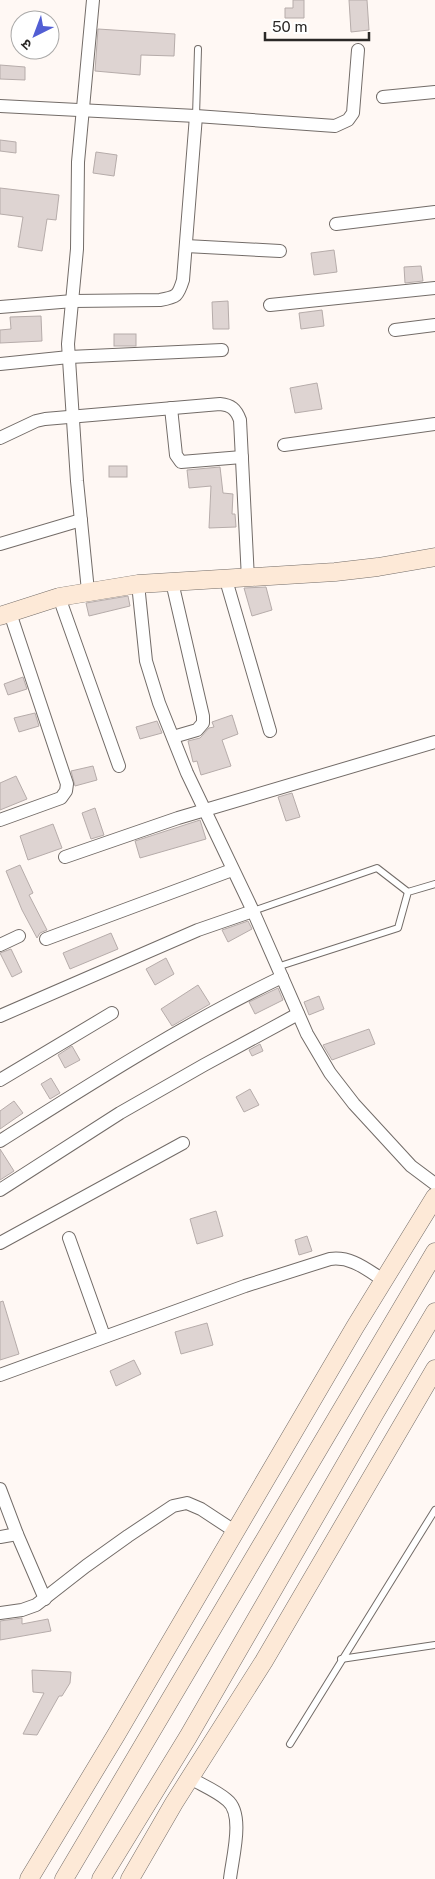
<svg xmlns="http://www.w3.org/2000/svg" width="435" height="1879" viewBox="0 0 435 1879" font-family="'Public Sans','Noto Sans Devanagari',sans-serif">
<rect width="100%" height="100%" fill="#fff8f4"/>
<g fill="#ded4d2" stroke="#b6acaa">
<path d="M293,0H304V18H285V8H293Z"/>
<path d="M349,0H367L369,30L351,32Z"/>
<path d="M98,29L175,34L174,56L141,55L140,75L95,71Z"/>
<path d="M0,65L25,67V80L0,79Z"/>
<path d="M0,140L16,142V153L0,151Z"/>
<path d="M96,152L117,155L114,176L93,173Z"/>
<path d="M0,188L59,195L56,220L47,219L42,251L18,247L23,217L0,214Z"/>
<path d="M334,250L337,272L314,275L311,253Z"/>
<path d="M421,266L423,281L405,283L404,267Z"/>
<path d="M228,301L229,329H213L212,302Z"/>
<path d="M322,310L324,326L301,329L299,313Z"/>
<path d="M41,316L42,341L0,343V330L11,329L10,317Z"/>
<rect x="114" y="334" width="22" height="12"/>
<path d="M317,383L322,409L295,413L290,388Z"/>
<rect x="109" y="466" width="18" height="11"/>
<path d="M220,467L223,493L233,494L232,514H235L236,527L209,528L211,486L189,488L187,470Z"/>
<path d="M266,587L272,610L252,616L244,588Z"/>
<path d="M128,596L130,606L89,616L86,603Z"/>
<path d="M23,677L27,689L8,695L4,684Z"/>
<path d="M35,713L39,726L19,732L14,718Z"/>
<path d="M232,715L238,734L222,740L231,766L201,775L197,761L193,762L188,741L200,738L209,728L214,727L212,722Z"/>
<path d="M157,721L162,733L140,739L136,727Z"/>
<path d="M93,766L97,780L75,786L71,771Z"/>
<path d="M16,776L27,799L0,810V783Z"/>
<path d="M292,793L300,817L286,821L278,797Z"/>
<path d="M95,808L104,835L91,839L82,813Z"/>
<path d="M200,820L206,839L140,858L135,841Z"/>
<path d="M53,824L62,848L28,860L20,836Z"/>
<path d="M20,865L33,893L29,895L47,930L40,933L37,938L22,910L6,871Z"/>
<path d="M248,921L252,929L228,942L222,930Z"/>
<path d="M111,933L118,949L70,969L63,953Z"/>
<path d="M11,949L22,972L12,977L0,953Z"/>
<path d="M166,958L174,974L155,985L146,969Z"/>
<path d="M198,985L210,1004L172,1026L161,1009Z"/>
<path d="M278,988L283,1000L255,1014L249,1002Z"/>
<path d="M319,996L324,1009L309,1015L304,1002Z"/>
<path d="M369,1029L375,1044L332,1060L323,1045Z"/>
<path d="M260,1044L263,1051L252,1056L249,1050Z"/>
<path d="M72,1046L80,1060L65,1068L58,1055Z"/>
<path d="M51,1078L60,1093L50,1099L41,1084Z"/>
<path d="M250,1089L259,1105L244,1112L236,1097Z"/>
<path d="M14,1101L23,1113L0,1129V1111Z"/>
<path d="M0,1149L14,1171L0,1180Z"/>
<path d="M216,1211L223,1236L197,1244L190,1219Z"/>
<path d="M307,1236L312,1251L299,1255L295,1240Z"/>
<path d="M3,1301L19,1354L0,1360V1302Z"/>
<path d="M207,1323L213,1345L181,1354L175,1332Z"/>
<path d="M134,1360L141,1374L116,1386L110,1371Z"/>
<path d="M22,1618V1624L48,1619L51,1631L0,1640V1621Z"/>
<path d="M32,1670L71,1672L70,1683L62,1696H59L37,1735L23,1734L44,1693L33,1692Z"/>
</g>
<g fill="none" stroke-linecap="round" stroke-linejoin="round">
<defs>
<g id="lane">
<path d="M196,116L198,49"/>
<path d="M253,911L377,868L408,892"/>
<path d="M277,967L398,928L408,892L435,884"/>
<path d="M341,1659L435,1645"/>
<path d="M290,1744L435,1510"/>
</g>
<g id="street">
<path d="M383,97L435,92"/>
<path d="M0,106L196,116L335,126L348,120L353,113L358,50"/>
<path d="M336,224L435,212"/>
<path d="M186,246L280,251"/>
<path d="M270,305L435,288"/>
<path d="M0,307L73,301L160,300C177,297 178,296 183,280L196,116"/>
<path d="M395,330L435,325"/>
<path d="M0,364L69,357L222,350"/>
<path d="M171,408L176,455L181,462L242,457"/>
<path d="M0,438L36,421L45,419L220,404C231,405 236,409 240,420L248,579"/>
<path d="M284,445L435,424"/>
<path d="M0,544L81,520"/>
<path d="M226,580L270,731"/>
<path d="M172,582L203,716V723L197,730L173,737"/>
<path d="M138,584L146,661L159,703L187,773L253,911L307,1034L330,1073L354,1104L411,1166L435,1184"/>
<path d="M88,591L77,481L68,344L77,249L78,162L93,0"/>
<path d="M59,597L119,766"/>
<path d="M0,820L61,798L66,791L67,784L10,613"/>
<path d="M65,857L178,818L435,742"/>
<path d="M46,939L232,870"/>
<path d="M0,945L19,936"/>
<path d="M0,1016L198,930L253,911"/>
<path d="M0,1080L112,1013"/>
<path d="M0,1141C92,1083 184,1024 282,977"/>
<path d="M0,1190L120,1113L204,1065L298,1014"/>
<path d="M69,1238L104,1336"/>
<path d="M0,1243L183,1143"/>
<path d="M0,1375L245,1286L330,1259C352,1256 367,1270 385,1281"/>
<path d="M0,1489L17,1534L45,1599"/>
<path d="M0,1537L17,1534"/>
<path d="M0,1613L22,1610L36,1605L86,1566L128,1536L173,1506L187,1503L201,1509L236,1532"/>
<path d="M190,1778C202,1785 217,1791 227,1800C245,1814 232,1859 230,1879"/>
</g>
<g id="secondary">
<path d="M0,616L59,597L138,584L335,572L378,567L435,557"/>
<path d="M29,1879L116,1735L355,1327L435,1197"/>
<path d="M64,1879L435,1252"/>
<path d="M101,1879L188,1737L375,1413L435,1312"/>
<path d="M130,1879L174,1803L264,1661L435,1369"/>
</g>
</defs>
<use href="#lane" stroke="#736c68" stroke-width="8"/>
<use href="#street" stroke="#736c68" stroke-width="14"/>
<use href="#secondary" stroke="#736c68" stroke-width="19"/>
<use href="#lane" stroke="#fff" stroke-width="6"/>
<use href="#street" stroke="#fff" stroke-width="12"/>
<use href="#secondary" stroke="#fde9d7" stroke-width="18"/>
</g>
<g transform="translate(35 35) rotate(222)"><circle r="24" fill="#ffffff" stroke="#aaa9a8"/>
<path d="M0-4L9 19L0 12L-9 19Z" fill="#525ed4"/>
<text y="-8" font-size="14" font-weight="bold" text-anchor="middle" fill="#2b2826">उ</text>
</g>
<path d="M265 32v8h104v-8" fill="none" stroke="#2b2826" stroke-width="2.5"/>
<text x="272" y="32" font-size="15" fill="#2b2826" stroke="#ffffff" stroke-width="4" paint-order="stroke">50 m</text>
</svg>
